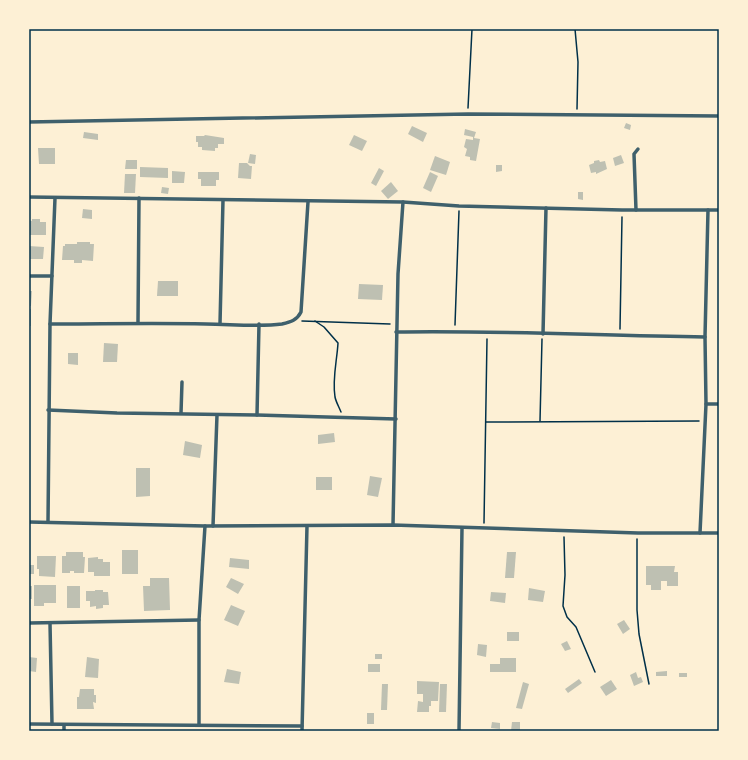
<svg xmlns="http://www.w3.org/2000/svg" width="748" height="760" viewBox="0 0 748 760" font-family="Raleway,sans-serif">
<rect width="100%" height="100%" fill="#fdf0d5"/>
<g fill="#bec0b2">
<path d="M626,123L631,125L630,130L624,128Z"/>
<path d="M412,126L427,133L423,142L408,134Z"/>
<path d="M465,129L476,132L474,138L480,139L476,161L470,160V157L465,156L467,149L464,147L466,139L473,140V137L464,135Z"/>
<path d="M84,132L98,134V140L83,138Z"/>
<path d="M205,135L224,138V144H218V148H215V151L202,150V147H198V142H196V136H204Z"/>
<path d="M354,135L367,141L362,151L349,145Z"/>
<path d="M38,148H55V164H39Z"/>
<path d="M250,154L256,155L255,164L248,163Z"/>
<path d="M621,155L624,163L615,166L613,158Z"/>
<path d="M435,156L450,162L446,175L430,170Z"/>
<path d="M126,160H137V169H125Z"/>
<path d="M599,160L600,162L605,161L607,169L596,174V172L591,173L589,165L594,163V161Z"/>
<path d="M239,163H247L250,166H252L251,179L238,178Z"/>
<path d="M496,165H502V171L496,172Z"/>
<path d="M140,167L168,168V178L140,177Z"/>
<path d="M379,168L384,171L376,186L371,183Z"/>
<path d="M172,171L185,172L184,183H172Z"/>
<path d="M198,172H219V180H216V186H201V179H198Z"/>
<path d="M430,172L438,176L431,192L423,188Z"/>
<path d="M125,174H136L135,193H124Z"/>
<path d="M391,182L398,191L388,199L381,191Z"/>
<path d="M162,187L169,188L168,194L161,193Z"/>
<path d="M578,192H583V200L578,199Z"/>
<path d="M83,209L92,210V219L82,218Z"/>
<path d="M32,219H40V222H46V235H29V220L32,221Z"/>
<path d="M77,242H90V244H94L93,261L82,260V263H74V260H62L63,246H65V244H77Z"/>
<path d="M29,246L44,247L43,259H29Z"/>
<path d="M158,281H178V296H157Z"/>
<path d="M359,284L383,285L382,300L358,299Z"/>
<path d="M29,291H32L31,306H29Z"/>
<rect x="29" y="309" width="2" height="17"/>
<path d="M104,343L118,344L117,362H103Z"/>
<path d="M68,353H78V365L68,364Z"/>
<path d="M334,433L335,442L318,444V435Z"/>
<path d="M185,441L202,445L200,458L183,455Z"/>
<path d="M136,468H150V496L136,497Z"/>
<path d="M370,476L382,478L378,497L367,495Z"/>
<rect x="316" y="477" width="16" height="13"/>
<rect x="122" y="550" width="16" height="24"/>
<path d="M66,552H83V557H85L84,573H74V571H70V573H62V556H66Z"/>
<path d="M507,552H516L514,578H505Z"/>
<path d="M37,556H56L55,577L39,576V569H37Z"/>
<path d="M98,557V559H103V562H110V576H94V572H88V558Z"/>
<path d="M230,558L249,560V569L229,567Z"/>
<rect x="29" y="565" width="5" height="9"/>
<path d="M646,566H675L674,572H678V586H667V581H661V590H651V585H646Z"/>
<path d="M150,578H169L170,610L144,611L143,586H150Z"/>
<path d="M231,578L244,584L238,594L226,587Z"/>
<path d="M34,585H56V603H44V606H34Z"/>
<rect x="29" y="586" width="3" height="13"/>
<rect x="67" y="586" width="13" height="22"/>
<path d="M529,588L545,591L543,602L528,600Z"/>
<path d="M95,590H103V592H108L109,605H103V608L96,609V606L90,607V601H86V591H95Z"/>
<path d="M491,592L506,593L505,603L490,601Z"/>
<path d="M231,605L245,611L238,626L224,620Z"/>
<path d="M624,620L630,629L623,634L617,624Z"/>
<rect x="507" y="632" width="12" height="9"/>
<path d="M567,641L571,649L565,651L561,644Z"/>
<path d="M478,644L487,645L486,657L477,655Z"/>
<rect x="375" y="654" width="7" height="5"/>
<path d="M29,657L37,658L36,672L29,671Z"/>
<path d="M87,657L99,659L98,678L85,677Z"/>
<path d="M500,658H516V672H490V664H500Z"/>
<rect x="368" y="664" width="12" height="8"/>
<path d="M227,669L241,672L239,684L224,682Z"/>
<path d="M667,671V676H656V672Z"/>
<path d="M636,672L638,678L641,677L643,682L634,686L630,675Z"/>
<rect x="679" y="673" width="8" height="4"/>
<path d="M579,679L582,683L568,693L565,689Z"/>
<path d="M611,680L617,689L606,696L600,687Z"/>
<path d="M417,681L439,682L438,701H431V706H429V712H417L418,701L423,702V694H417Z"/>
<path d="M523,682L529,684L522,709L516,708Z"/>
<path d="M382,684H388L387,710H381Z"/>
<path d="M440,684H447L446,712H439Z"/>
<path d="M80,689H94V695H96V703L93,702L94,709H77V697H79Z"/>
<rect x="367" y="713" width="7" height="11"/>
<path d="M492,722L500,723V729L491,728Z"/>
<path d="M512,722H520V731H511Z"/>
</g>
<g fill="none" stroke-linecap="round" stroke-linejoin="round">
<g stroke="#003049" stroke-width="1.5">
<path d="M575,29L578,62L577,109"/>
<path d="M468,108L472,29"/>
<path d="M302,321L390,324"/>
<path d="M315,321L324,327L338,343C337,361 332,379 335,397C336,402 339,407 341,412"/>
<path d="M455,325L459,211"/>
<path d="M620,329L622,217"/>
<path d="M540,421L542,339"/>
<path d="M486,422L699,421"/>
<path d="M484,523L487,339"/>
<path d="M564,537L565,575L563,606L567,617L576,627L595,672"/>
<path d="M637,539V610L639,634L649,684"/>
</g>
<g stroke="#3f606c" stroke-width="3.5">
<path d="M29,122L468,114L719,116"/>
<path d="M29,197L403,202L459,206L622,210H719"/>
<path d="M636,210L634,154L638,149"/>
<path d="M29,276H52"/>
<path d="M138,323L139,198"/>
<path d="M50,324C102,324 154,323 206,324C229,324 259,327 282,324C291,322 297,320 301,312L308,202"/>
<path d="M220,324L223,200"/>
<path d="M396,332C499,330 602,336 705,337"/>
<path d="M543,334L546,208"/>
<path d="M706,404H719"/>
<path d="M48,410L117,413L257,415L259,324"/>
<path d="M181,413L182,382"/>
<path d="M257,415L396,419"/>
<path d="M29,522L205,526L393,525L638,533H719"/>
<path d="M48,522L50,324L55,198"/>
<path d="M393,525L398,274L403,202"/>
<path d="M213,526L217,415"/>
<path d="M700,533L706,404L705,337L708,210"/>
<path d="M29,623L199,620"/>
<path d="M50,623L52,724"/>
<path d="M29,724L302,726"/>
<path d="M199,725V620L205,526"/>
<path d="M64,731V725"/>
<path d="M302,731L307,526"/>
<path d="M459,731L462,528"/>
</g>
</g>
<rect width="748" height="760" fill="none" stroke="#fdf0d5" stroke-width="60"/>
<rect x="30" y="30" width="688" height="700" fill="none" stroke="#003049" stroke-width="1.5"/>
</svg>
